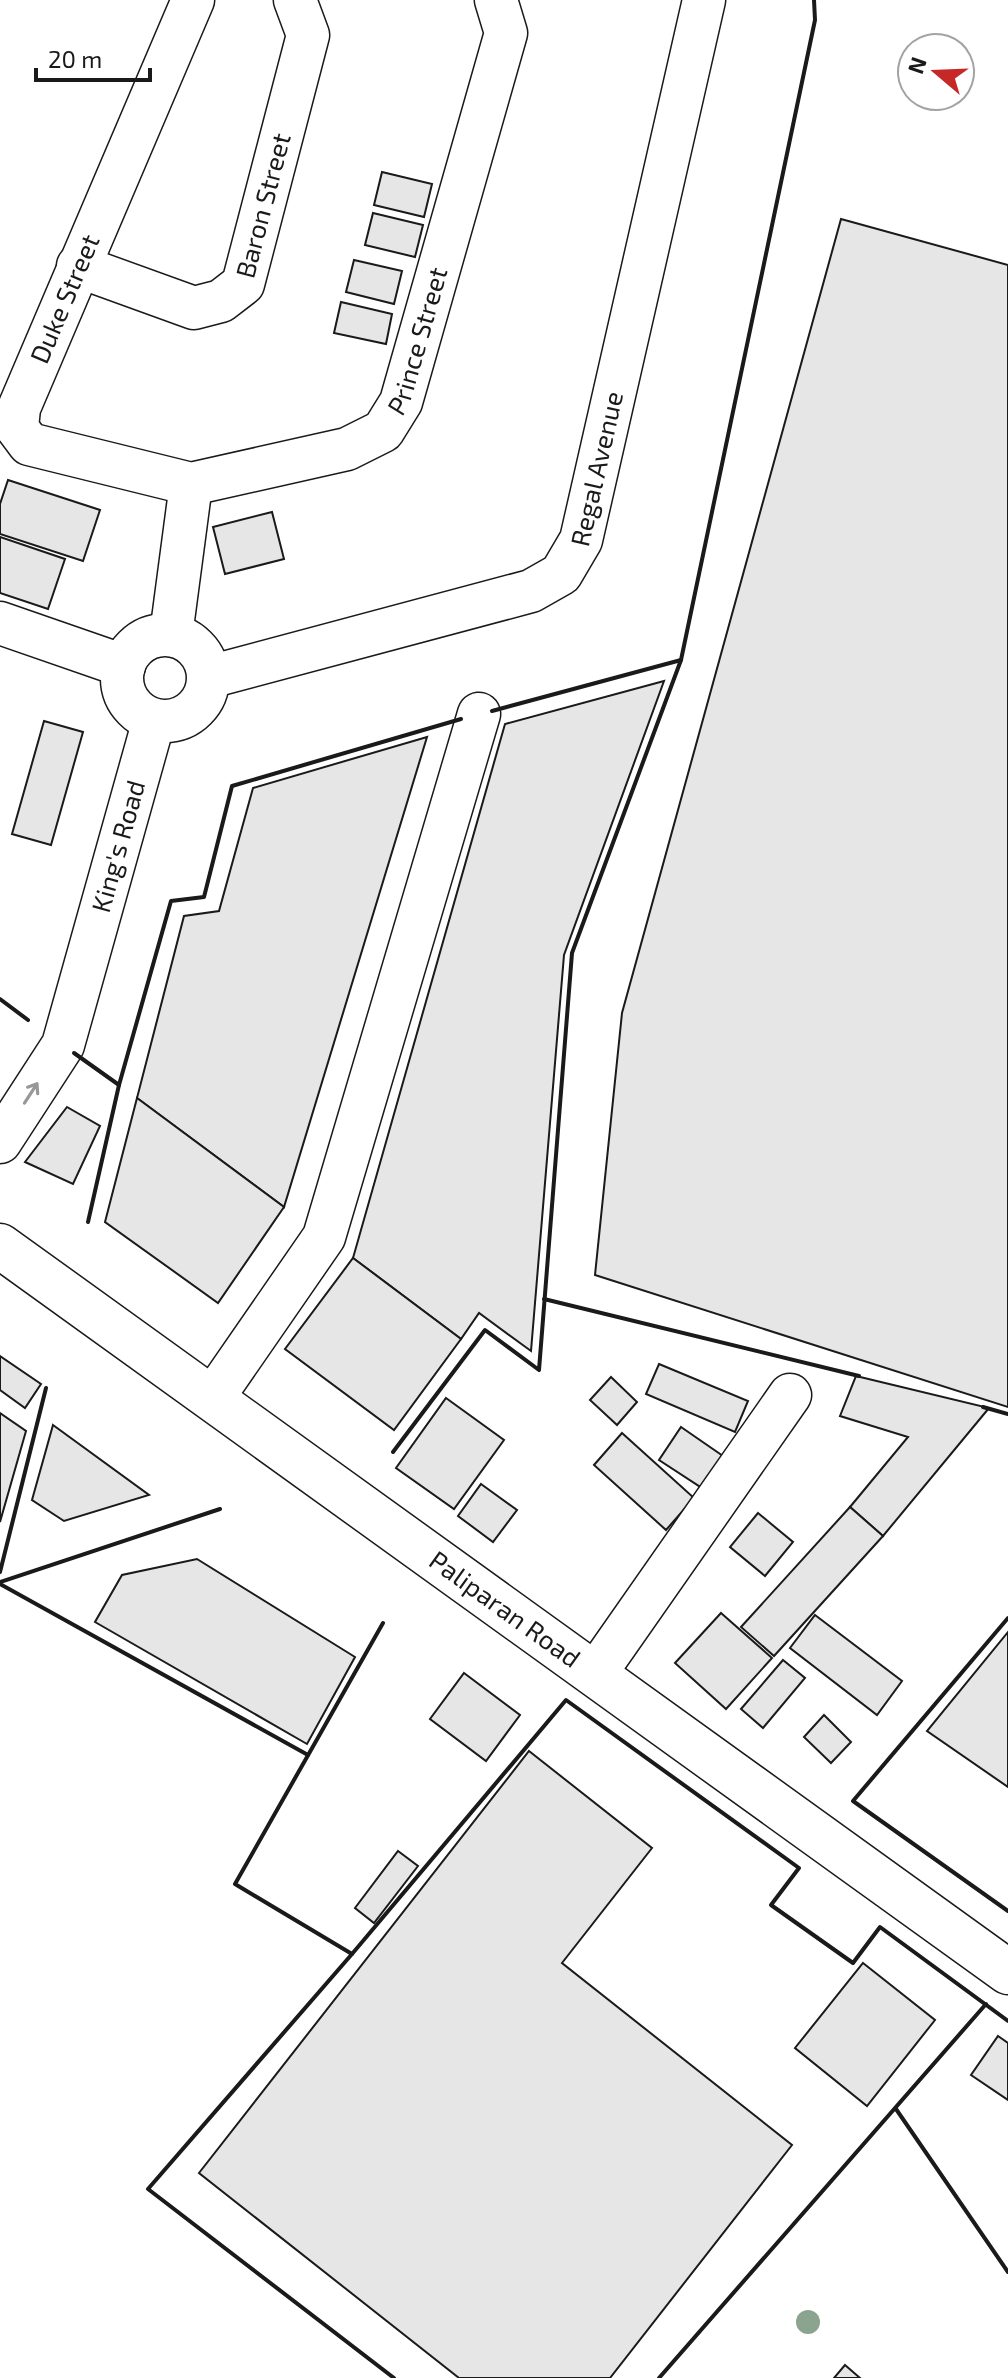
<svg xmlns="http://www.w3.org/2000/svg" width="1008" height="2378" viewBox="0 0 1008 2378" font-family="'Exo 2',sans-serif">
<rect width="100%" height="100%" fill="#fff"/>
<g fill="#e6e6e6" stroke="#1a1a1a" stroke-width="2">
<path d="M382,172L432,184L424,217L374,205Z"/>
<path d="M373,213L423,225L415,257L365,245Z"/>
<path d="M841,219L1008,265V1407L595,1275L622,1013Z"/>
<path d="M354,260L402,271L394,304L346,292Z"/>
<path d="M341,302L392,314L386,344L334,333Z"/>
<path d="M8,480L100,510L83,561L0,534V504Z"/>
<path d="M272,512L284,559L225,574L213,527Z"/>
<path d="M0,537L65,559L48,609L0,593Z"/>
<path d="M664,681L564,955L531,1351L479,1313L461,1339L353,1258L505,724Z"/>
<path d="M44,721L83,732L51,845L12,834Z"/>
<path d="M427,737L284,1207L137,1098L184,916L219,911L253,788Z"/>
<path d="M137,1098L284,1207L218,1303L105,1222Z"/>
<path d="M67,1107L100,1126L73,1184L25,1162Z"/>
<path d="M353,1258L461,1339L394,1430L285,1349Z"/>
<path d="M0,1356L41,1384L25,1408L0,1390Z"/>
<path d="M659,1364L748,1401L735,1432L646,1394Z"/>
<path d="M856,1376L989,1408L883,1536L850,1507L908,1437L840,1416Z"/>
<path d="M611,1377L637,1402L617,1425L590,1400Z"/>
<path d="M446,1398L504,1440L454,1509L396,1468Z"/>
<path d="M0,1413L26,1431L0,1522Z"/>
<path d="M53,1425L149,1495L64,1521L32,1500Z"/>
<path d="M681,1427L723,1456L702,1488L659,1460Z"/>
<path d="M622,1433L694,1498L666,1530L594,1465Z"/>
<path d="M481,1484L517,1510L493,1542L458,1516Z"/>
<path d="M850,1507L883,1536L774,1656L741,1627Z"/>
<path d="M758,1513L793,1542L765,1576L730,1547Z"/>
<path d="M197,1559L355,1657L307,1744L95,1622L122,1575Z"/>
<path d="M721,1613L772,1658L726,1709L675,1663Z"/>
<path d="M815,1615L902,1681L877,1715L790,1648Z"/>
<path d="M1008,1632V1787L927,1731Z"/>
<path d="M783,1660L805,1678L763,1728L741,1709Z"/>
<path d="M464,1673L520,1715L486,1761L430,1719Z"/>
<path d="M824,1715L851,1742L831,1763L804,1737Z"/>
<path d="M529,1751L652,1848L562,1963L792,2145L610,2378H459L199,2173Z"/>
<path d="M398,1851L418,1866L374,1923L355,1908Z"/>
<path d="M863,1963L935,2020L867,2106L795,2048Z"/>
<path d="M998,2036L1008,2043V2100L971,2075Z"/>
<path d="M845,2365L860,2378H834Z"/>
</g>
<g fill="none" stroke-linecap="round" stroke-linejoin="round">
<defs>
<g id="minor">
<path id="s1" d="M193,0L19,408L17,428L29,444L191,484L347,449L383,431L401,402L506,33L496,0"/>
<path id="s2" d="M78,266L194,308L221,301L243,284L308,35L295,0"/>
<path d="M0,623L124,666"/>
<path d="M171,635L191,484"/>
<circle cx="165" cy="678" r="43"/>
<path id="s3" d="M209,677L531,591L561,574L581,540L704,0"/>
<path id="s4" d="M0,1142L63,1045L154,720"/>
<path d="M212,1399L324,1237L479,714"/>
<path d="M595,1674L790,1395"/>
</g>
<g id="major">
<path id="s5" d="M0,1246L1008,1972"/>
</g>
</defs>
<use href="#minor" stroke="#1a1a1a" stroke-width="45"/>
<use href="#major" stroke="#1a1a1a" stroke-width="47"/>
<use href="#minor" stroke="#fff" stroke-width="42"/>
<use href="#major" stroke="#fff" stroke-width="44"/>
<g stroke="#1a1a1a" stroke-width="4">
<path d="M492,711L681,660"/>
<path d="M0,999L28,1020"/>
<path d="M74,1053L119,1085"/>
<path d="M88,1222L119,1085L171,901L204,897L232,786L461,719"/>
<path d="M544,1299L859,1376"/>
<path d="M983,1407L1008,1414"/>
<path d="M393,1452L485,1330L539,1370L572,953L681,660L815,20L814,0"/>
<path d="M0,1572L46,1388"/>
<path d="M0,1582L220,1509"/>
<path d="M0,1584L308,1755"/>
<path d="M1008,1618L853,1801L1008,1911"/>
<path d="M352,1954L235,1884L383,1623"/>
<path d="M896,2109L1008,2272"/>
<path d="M394,2378L148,2189L352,1954L566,1700L799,1868L771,1905L853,1963L880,1927L1008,2021"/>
<path d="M659,2378L986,2004"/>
</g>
</g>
<circle fill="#8aa48f" cx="808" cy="2322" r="12"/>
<defs><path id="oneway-shaft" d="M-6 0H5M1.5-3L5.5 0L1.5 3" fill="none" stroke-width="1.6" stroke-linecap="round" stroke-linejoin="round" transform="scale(2)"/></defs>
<use stroke="#989898" href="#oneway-shaft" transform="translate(31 1093) rotate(-57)"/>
<g text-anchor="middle" stroke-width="6" stroke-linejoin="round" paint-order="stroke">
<g font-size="26" fill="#1a1a1a" stroke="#fff">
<text dy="9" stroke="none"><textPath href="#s2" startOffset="260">Baron Street</textPath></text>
<text transform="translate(65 299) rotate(-67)" y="9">Duke Street</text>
<text dy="9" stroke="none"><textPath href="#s1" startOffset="948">Prince Street</textPath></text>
<text dy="9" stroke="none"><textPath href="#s3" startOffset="480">Regal Avenue</textPath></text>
<text dy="9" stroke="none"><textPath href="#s4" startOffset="322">King's Road</textPath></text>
<text dy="9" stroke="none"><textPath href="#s5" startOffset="622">Paliparan Road</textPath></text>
</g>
</g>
<g transform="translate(936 72) rotate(289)"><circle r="38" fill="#ffffff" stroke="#a3a3a3" stroke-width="2"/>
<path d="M0-6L14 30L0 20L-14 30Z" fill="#c62828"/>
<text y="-12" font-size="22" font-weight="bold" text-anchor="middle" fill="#1a1a1a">N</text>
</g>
<path d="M36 68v12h114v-12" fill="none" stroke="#1a1a1a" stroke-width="4"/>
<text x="48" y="68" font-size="24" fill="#1a1a1a" stroke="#ffffff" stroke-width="6" paint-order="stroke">20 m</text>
</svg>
